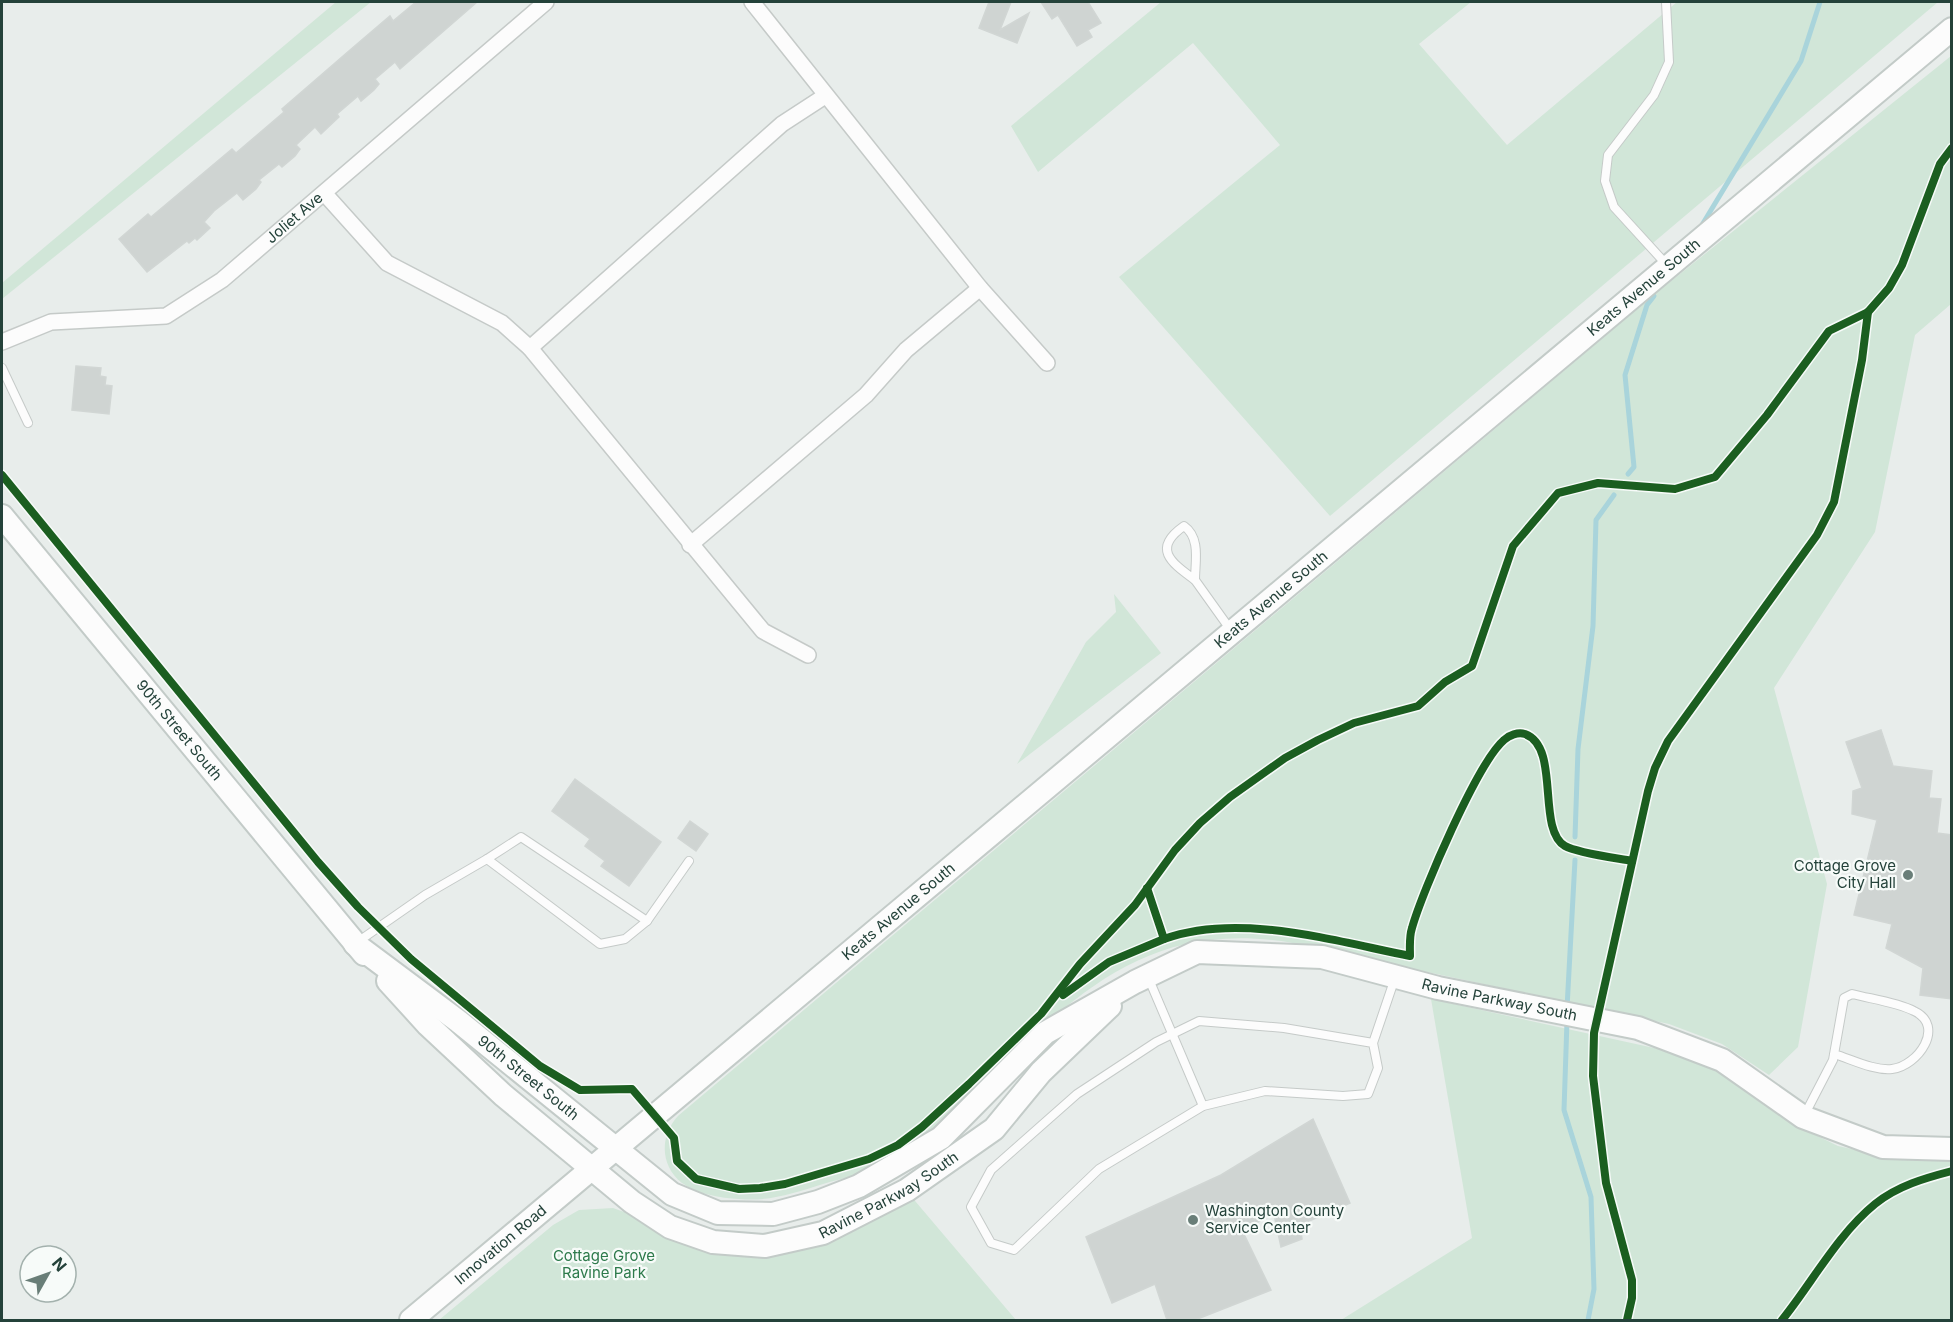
<svg xmlns="http://www.w3.org/2000/svg" width="1953" height="1322" viewBox="0 0 1953 1322" font-family="Inter,sans-serif">
<rect width="100%" height="100%" fill="#e8edeb"/>
<g fill="#d1e6d8">
<path d="M336,2H371L2,299V283Z"/>
<path d="M1161,2H1471L1419,44L1507,145L1677,2H1938L1330,516L1119,277L1280,145L1193,43L1038,172L1011,126Z"/>
<path d="M1951,56V304L1915,335L1875,532L1774,688L1827,884L1798,1047L1769,1075L1722,1044L1669,1024L1293,943C1141,917 1069,1002 968,1097C944,1120 914,1152 884,1166C865,1174 843,1178 823,1184C794,1193 769,1202 739,1199C721,1198 697,1194 682,1183C659,1165 660,1134 679,1115L1660,290Z"/>
<path d="M1114,594L1161,653L1017,764L1086,642L1116,612Z"/>
<path d="M1431,999L1677,1053L1710,1067L1787,1121L1838,1146L1893,1158L1951,1157V1320H1341L1472,1238Z"/>
<path d="M910,1195L1016,1320H439L553,1225L579,1210L613,1208L733,1251Z"/>
</g>
<g fill="none" stroke-linecap="round" stroke-linejoin="round">
<g stroke="#a9d4db" stroke-width="5">
<path d="M1702,225L1801,61L1820,2"/>
<path d="M1628,474L1634,467L1625,375L1647,305L1654,296"/>
<path d="M1575,837L1578,749L1593,626L1596,520L1614,495"/>
<path d="M1567,1008L1575,860"/>
<path d="M1567,1021L1564,1110L1591,1197L1594,1289L1588,1320"/>
</g>
</g>
<g fill="#cfd4d2" stroke="#d1d6d4" stroke-width="1.5">
<path d="M416,2H477L400,69L395,62L375,79L379,84L374,90L361,101L358,96L337,114L339,117L321,134L315,127L296,145L300,149L295,156L282,167L279,164L259,180L261,182L256,189L243,200L237,193L214,211L204,222L210,228L197,240L195,238L189,243L187,241L147,272L119,239L148,214L151,217L232,149L236,153L284,112L282,109L350,50L390,16L393,21Z"/>
<path d="M989,2H1011L1000,30L1029,13L1017,43L979,28Z"/>
<path d="M1041,2H1088L1101,23L1088,30L1092,37L1077,46L1058,15L1052,19Z"/>
<path d="M76,366L101,368L100,376L106,377L105,385L112,386L109,414L72,410Z"/>
<path d="M1881,730L1893,766L1932,771L1929,798L1941,799L1937,833L1952,835V999L1920,995L1923,968L1886,948L1892,924L1854,915L1877,820L1852,814L1853,791L1862,788L1846,742Z"/>
<path d="M575,779L661,842L629,886L601,866L605,861L585,846L590,839L552,811Z"/>
<path d="M690,821L708,834L696,851L678,838Z"/>
<path d="M1313,1119L1350,1203L1300,1225L1302,1239L1281,1247L1274,1214L1242,1230L1271,1290L1195,1320H1167L1155,1284L1112,1303L1086,1237L1221,1175Z"/>
</g>
<g fill="none" stroke-linecap="round" stroke-linejoin="round">
<defs>
<g id="lane">
<path d="M1666,264L1614,207L1605,181L1608,155L1654,95L1669,62L1666,2"/>
<path d="M2,368L28,423"/>
<path d="M1184,526C1201,538 1195,562 1195,580C1172,563 1151,549 1184,526Z"/>
<path d="M1195,580L1230,629"/>
<path d="M487,859L521,837L647,921"/>
<path d="M356,943L425,895L487,859L600,944L625,939L647,921L689,861"/>
<path d="M1148,977L1203,1106"/>
<path d="M1373,1043L1378,1068L1368,1094L1343,1096L1265,1091L1203,1106L1099,1169L1014,1250L991,1243L971,1207L991,1170L1077,1094L1156,1042L1199,1021L1284,1028L1373,1043L1395,978"/>
<path d="M1804,1116L1833,1060L1844,998L1852,994C1871,999 1896,1002 1914,1011C1946,1026 1918,1066 1892,1069C1874,1071 1851,1059 1834,1054"/>
</g>
<g id="street">
<path d="M752,2L980,288L1047,363"/>
<path d="M325,194L387,263L502,323L530,348L763,631L808,655"/>
<path id="s1" d="M2,342L51,322L166,316L222,280L546,2"/>
<path d="M530,348L782,124L825,96"/>
<path d="M690,545L866,395L906,350L980,288"/>
</g>
<g id="secondary">
<path id="s2" d="M2,516L364,954"/>
<path id="s3" d="M355,944L458,1021L672,1194L718,1213L773,1214L818,1202L859,1186L941,1138L1045,1033L1135,982L1197,952L1322,957L1438,988L1638,1028L1722,1060L1803,1117L1883,1147L1952,1149"/>
<path id="s4" d="M388,981L428,1025L503,1095L632,1202L670,1227L713,1242L765,1246L823,1233L907,1190L994,1129L1041,1072L1110,1006"/>
<path id="s5" d="M411,1320L1952,29"/>
</g>
</defs>
<use href="#lane" stroke="#c5cac8" stroke-width="10"/>
<use href="#street" stroke="#c5cac8" stroke-width="18"/>
<use href="#secondary" stroke="#c3cbc8" stroke-width="26"/>
<use href="#lane" stroke="#fcfcfc" stroke-width="8"/>
<use href="#street" stroke="#fcfcfc" stroke-width="15"/>
<use href="#secondary" stroke="#fcfcfc" stroke-width="22"/>
<defs>
<g id="cycleway">
<path d="M2,475L318,862L358,907L411,959L540,1066L580,1090L632,1089L674,1138L677,1161L696,1179L739,1189L760,1188L785,1184L869,1159L898,1145L922,1127L969,1084L1041,1014L1080,964L1135,905L1175,850L1200,823L1230,797L1285,758L1318,740L1354,723L1418,706L1445,682L1472,666L1513,546L1558,493L1598,483L1675,489L1715,477L1767,415L1829,331L1868,312L1889,288L1902,265L1940,164L1952,148"/>
<path d="M1147,888L1164,939C1239,912 1334,941 1410,956C1410,947 1409,937 1412,928C1422,892 1478,762 1504,740C1509,735 1518,732 1525,734C1561,747 1536,829 1565,846C1577,853 1616,858 1632,861"/>
<path d="M1063,995L1109,962L1164,939"/>
<path d="M1627,1320L1632,1298V1280L1606,1183L1593,1076L1594,1033L1648,791L1655,768L1668,741L1817,535L1834,502L1862,360L1868,312"/>
<path d="M1782,1320C1812,1283 1837,1235 1875,1204C1897,1186 1925,1178 1952,1171"/>
</g>
</defs>
<use href="#cycleway" stroke="#f7fbf9" stroke-width="11"/>
<use href="#cycleway" stroke="#1b5e20" stroke-width="8"/>
</g>
<g fill="#697e78" stroke="#f7fbf9" stroke-width="2">
<circle cx="1908" cy="875" r="6"/>
<circle cx="1193" cy="1220" r="6"/>
</g>
<g text-anchor="middle" stroke-width="4.5" stroke-linejoin="round" paint-order="stroke">
<g font-size="15" fill="#24423a" stroke="#f7fbf9">
<text dy="5" stroke="none"><textPath href="#s1" startOffset="330">Joliet Ave</textPath></text>
<text dy="5" stroke="none"><textPath href="#s5" startOffset="1608">Keats Avenue South</textPath></text>
<text dy="5" stroke="none"><textPath href="#s5" startOffset="1122">Keats Avenue South</textPath></text>
<text dy="5" stroke="none"><textPath href="#s2" startOffset="278">90th Street South</textPath></text>
<text dy="5" stroke="none"><textPath href="#s5" startOffset="636">Keats Avenue South</textPath></text>
<text dy="5" stroke="none"><textPath href="#s3" startOffset="1322">Ravine Parkway South</textPath></text>
<text dy="5" stroke="none"><textPath href="#s3" startOffset="219">90th Street South</textPath></text>
<text dy="5" stroke="none"><textPath href="#s4" startOffset="608">Ravine Parkway South</textPath></text>
<text dy="5" stroke="none"><textPath href="#s5" startOffset="117">Innovation Road</textPath></text>
</g>
<g font-size="15" fill="#24423a" stroke="#f7fbf9" text-anchor="end">
<text x="1896" y="871">Cottage Grove<tspan x="1896" dy="17">City Hall</tspan></text>
<text x="1205" y="1216" text-anchor="start">Washington County<tspan x="1205" dy="17">Service Center</tspan></text>
</g>
<g font-size="15" fill="#2d7a4b" stroke="#f7fbf9">
<text x="604" y="1261">Cottage Grove<tspan x="604" dy="17">Ravine Park</tspan></text>
</g>
</g>
<rect width="1953" height="1322" fill="none" stroke="#24423a" stroke-width="6"/>
<g transform="translate(48 1274) rotate(50)"><circle r="28" fill="#f7fbf9" stroke="#a3b1ad" stroke-width="1.5"/>
<path d="M0-4.5L10 22L0 15L-10 22Z" fill="#697e78"/>
<text y="-9" font-size="16" font-weight="bold" text-anchor="middle" fill="#24423a">N</text>
</g>
</svg>
